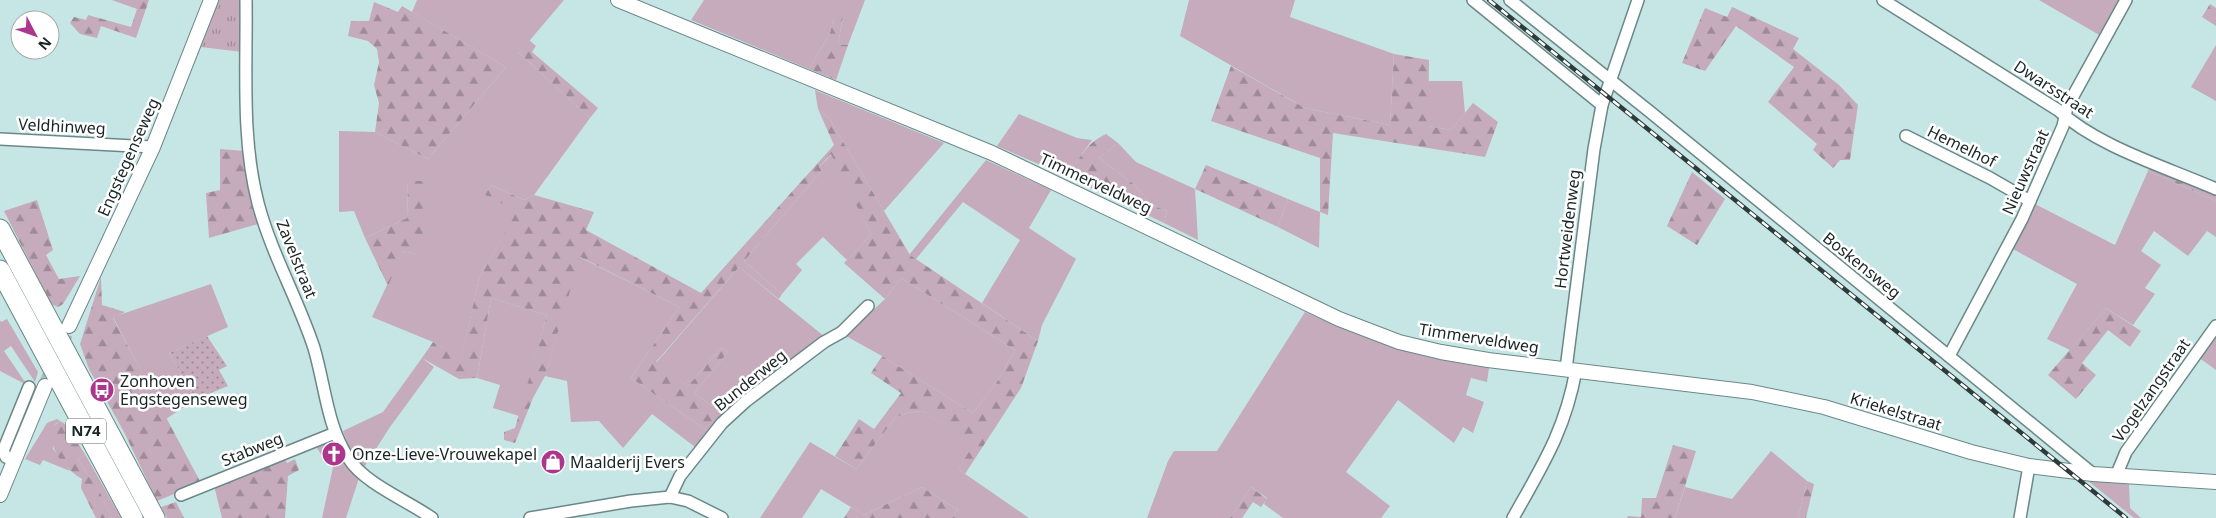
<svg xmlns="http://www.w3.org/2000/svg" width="2216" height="518" viewBox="0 0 2216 518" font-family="'Noto Sans',sans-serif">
<defs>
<pattern id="forest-firs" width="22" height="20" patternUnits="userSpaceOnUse" patternTransform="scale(1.25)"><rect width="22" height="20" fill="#c5abbb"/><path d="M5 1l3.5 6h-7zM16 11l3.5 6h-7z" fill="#9f8b98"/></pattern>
<pattern id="park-tufts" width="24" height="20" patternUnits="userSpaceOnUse" patternTransform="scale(1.25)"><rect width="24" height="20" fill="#c5abbb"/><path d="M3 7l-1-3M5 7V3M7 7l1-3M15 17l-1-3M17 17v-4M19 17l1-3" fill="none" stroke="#9f8b98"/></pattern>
<pattern id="garden-dots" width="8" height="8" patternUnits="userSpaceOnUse" patternTransform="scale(1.25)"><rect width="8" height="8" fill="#c5abbb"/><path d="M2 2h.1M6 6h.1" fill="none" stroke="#9f8b98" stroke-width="1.8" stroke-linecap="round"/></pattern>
</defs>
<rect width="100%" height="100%" fill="#c6e6e5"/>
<g fill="#c5abbb">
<path d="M417,0H564L519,53L590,118L534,195L524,200L491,185L485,195L518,210L479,279L461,360L433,342L372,317L403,251L415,254L408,181L407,218L365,238L354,211L339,212V131L375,132L428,159L506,67L412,12Z"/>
<path d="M704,0H865L848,45L838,44L843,18H834L830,33L809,69L691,20Z"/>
<path d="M1189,0H1295L1290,17L1394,54L1390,125L1305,108L1180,36Z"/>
<path d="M2039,0H2122L2101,36Z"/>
<path d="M2216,45V101L2191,87Z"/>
<path d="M1428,81H1462L1465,113L1451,130L1428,126Z"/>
<path d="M815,90L944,143L884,211L829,118L818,109Z"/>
<path d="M1019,114L1077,138L1092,140L1082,154L1068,177L997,146Z"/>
<path d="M1118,143L1136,162L1195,189L1198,240L1164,223L1167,211L1150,204L1135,185L1099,158Z"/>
<path d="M832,154L871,235L847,260L823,237L796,264L802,270L782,294L744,261L822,170L819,167Z"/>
<path d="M986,160L1051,190L1029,228L1076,259L1042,325L1038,341L982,303L1020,240L963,202L916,259L909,255Z"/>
<path d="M2148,171L2216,201V237L2207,231L2188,256L2154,231L2141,251L2161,265L2145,288L2155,294L2133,325L2106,308L2070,350L2047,339L2077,284L2011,248L2033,203L2115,245Z"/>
<path d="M1288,199L1320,212L1319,248L1278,227Z"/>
<path d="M579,257L679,307L631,378L709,432L695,447L652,414L623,448L599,421L571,422L567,381L545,376Z"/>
<path d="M739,267L825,337L725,415L694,393L728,352L721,348L688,386L656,363Z"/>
<path d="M901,278L1015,350L997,382L973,413L882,356L846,336L885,299Z"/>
<path d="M211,284L228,327L169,353L196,399L166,419L113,317Z"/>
<path d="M491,298L547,315L519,416L493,408L500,385L477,378Z"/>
<path d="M1305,312C1368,341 1420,358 1489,368L1487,382L1471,378L1466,395L1484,402L1473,433L1463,427L1454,443L1398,400L1346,472L1390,506L1381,518H1283L1264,504L1267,498L1251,487L1230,518H1147L1168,461L1174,451H1217Z"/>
<path d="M7,319L38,372L35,382L11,346L4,351L27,385L0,371V320L1,322Z"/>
<path d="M2216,333V370L2198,357Z"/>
<path d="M422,358L434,367L390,427L363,469L351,453L343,431L383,412Z"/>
<path d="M922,411L975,444L958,469L1029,518H956L953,516L958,510L922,487L864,515L821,489L802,518H760L810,442L856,469L895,418L906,413Z"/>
<path d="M57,419L60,421L55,424L53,449L70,471L43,460L40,465L25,459L47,423Z"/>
<path d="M329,439L335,442L359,478L346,518H322L335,458L322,456L317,448L318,444Z"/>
<path d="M1771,451L1807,481L1798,518H1675L1685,487L1732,499Z"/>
<path d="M85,454L121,518H112L93,478H90L78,460Z"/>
<path d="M2087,480L2129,484L2130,508L2141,518H2134Z"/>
</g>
<g fill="url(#forest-firs)">
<path d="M112,0H149L136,38L101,26L97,38L80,34L70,23L74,17L86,20L88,15L131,27L137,9Z"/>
<path d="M374,2L398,12L402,6L506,67L428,159L375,132L379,103L374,85L379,62L377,49L368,41L348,36L351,21H369Z"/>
<path d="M2210,4L2216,8V26L2202,17Z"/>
<path d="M1732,7L1799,38L1793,49L1839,85L1858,105L1850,160H1840L1833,168L1813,150L1817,144L1768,102L1794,67L1736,26L1705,71L1682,63L1705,8L1727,17Z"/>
<path d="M843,17L838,44L848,45L836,80L809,69L830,33L834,18Z"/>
<path d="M529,40L536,46L532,52L598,108L590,118L519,53Z"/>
<path d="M1394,54L1429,60L1428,126L1451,130L1473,103L1498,122L1485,157L1333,133L1328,215L1320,212V158L1211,121L1231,66L1305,108L1390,125Z"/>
<path d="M818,109L829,118L910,255L1038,341L1021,388L965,474L958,469L974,444L922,411L906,413L895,418L856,469L835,456L859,419L874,429L901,393L871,373L882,356L973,413L997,382L1015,350L901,278L885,299L844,263L871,235L831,154L819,167L822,170L744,261L782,294L779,299L739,267L656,362L688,386L721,348L728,352L694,393L725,415L709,432L631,378L679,307L580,257L545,376L533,398L515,443L504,440V432L515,428L547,315L491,298L477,378L459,379L422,358L433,342L461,359L479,279L517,211L485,195L491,185L524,200L534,195L594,212L586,230L701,293L834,145Z"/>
<path d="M1106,134L1118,143L1099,158L1135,185L1150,204L1167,211L1164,223L1068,177C1079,159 1086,143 1106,134Z"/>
<path d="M220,149L245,151L249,183L258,224L209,238L206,193L220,190Z"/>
<path d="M2151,163L2216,191V201L2148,171Z"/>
<path d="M1206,165L1288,199L1278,227L1195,189Z"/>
<path d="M1692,172L1725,199L1697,245L1667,226Z"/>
<path d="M408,181H428L427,223L415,254L403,251L388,286L365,238L407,218Z"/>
<path d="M37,200L53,250L46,255L59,279L80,276L63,304L58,307L51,304L4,211Z"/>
<path d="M101,277L102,305L125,312L113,318L201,483L157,501L124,432L89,369L80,344Z"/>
<path d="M2106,308L2141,331L2130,347L2108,330L2082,363L2096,375L2076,399L2048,375Z"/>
<path d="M60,421L65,424L85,454L78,460L90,478L93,477L112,518H96L81,488L82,479C64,468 48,450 52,427Z"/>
<path d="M1673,445L1696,451L1675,518H1627L1628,516L1641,517L1642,498H1656Z"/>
<path d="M284,458L287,463L295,459L299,470L288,476L285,518H222L214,485Z"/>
<path d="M1807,481L1814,484L1806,518H1798Z"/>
<path d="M922,487L958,510L953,516L956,518H844L851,507L864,515Z"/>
<path d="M1251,487L1267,499L1261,507L1253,502L1242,518H1230Z"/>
<path d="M176,502L184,518H167L161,507Z"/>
</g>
<path fill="url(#park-tufts)" d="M219,0H241L242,52L201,47Z"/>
<path fill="url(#garden-dots)" d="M207,336L227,366L219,370L228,386L196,399L169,353Z"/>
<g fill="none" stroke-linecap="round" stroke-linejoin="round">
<path stroke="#a4c0bf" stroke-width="14" stroke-dasharray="14 7" stroke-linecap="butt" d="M45,386L69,326"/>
<defs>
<g id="minor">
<path d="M246,0C247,67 241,138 258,203C271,253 298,299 314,348C325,385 327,427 349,459C364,483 408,501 432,518"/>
<path d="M1473,0L1602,105"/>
<path d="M1510,0L1649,111L2093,474"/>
<path d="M1883,0L2058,110C2098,147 2166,167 2216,189"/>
<path d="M1906,136L1990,178L2030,201"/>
<path d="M0,139L153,147"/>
<path d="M1949,356L2022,219L2063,126L2067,107L2126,0"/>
<path d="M1566,369L1594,149L1602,105L1638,0"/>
<path d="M14,461L6,457L3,451L29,387"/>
<path d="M2116,476L2126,452L2216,326"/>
<path d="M181,495L335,433"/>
<path d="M670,497L680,476L722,423L746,401L824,342L842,332L868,306"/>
<path d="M530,518L631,501L670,497L688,501L722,518"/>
<path d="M1513,518C1542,466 1565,431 1576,370"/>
<path d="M2020,518L2029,466"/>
</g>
<g id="tertiary">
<path d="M618,0L992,153L1339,319L1399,342L1441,352L1488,360L1752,392L1824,407L1971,452L2029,466L2093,474L2216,482"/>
<path d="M69,326L153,147L211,0"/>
<path d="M0,495L45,386"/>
</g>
<g id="trunk">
<path d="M0,229L155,518"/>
<path d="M0,270L133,518"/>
</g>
</defs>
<use href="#minor" stroke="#6b8887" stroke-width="14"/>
<use href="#tertiary" stroke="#6b8887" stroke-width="16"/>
<use href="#trunk" stroke="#6b8887" stroke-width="21"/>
<use href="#minor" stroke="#fff" stroke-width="11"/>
<use href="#tertiary" stroke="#fff" stroke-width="14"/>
<use href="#trunk" stroke="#fff" stroke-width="19"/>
<defs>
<path id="rail" d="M1489,0L2126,518"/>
</defs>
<use href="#rail" stroke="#2d3c3b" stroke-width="4.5"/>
<use href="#rail" stroke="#fff" stroke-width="2.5" stroke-dasharray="8" stroke-linecap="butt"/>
</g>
<defs>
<symbol id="bus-disc" viewBox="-11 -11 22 22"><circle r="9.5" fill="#ac368d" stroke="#fff"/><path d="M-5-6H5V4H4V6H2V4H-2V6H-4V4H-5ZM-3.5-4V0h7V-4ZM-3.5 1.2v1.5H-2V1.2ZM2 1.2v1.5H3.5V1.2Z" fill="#fff"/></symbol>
<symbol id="church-disc" viewBox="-11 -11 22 22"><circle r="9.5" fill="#ac368d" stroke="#fff"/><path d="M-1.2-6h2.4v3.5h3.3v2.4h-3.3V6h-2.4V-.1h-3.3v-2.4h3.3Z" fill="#fff"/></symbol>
<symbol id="shop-disc" viewBox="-11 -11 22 22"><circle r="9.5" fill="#ac368d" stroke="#fff"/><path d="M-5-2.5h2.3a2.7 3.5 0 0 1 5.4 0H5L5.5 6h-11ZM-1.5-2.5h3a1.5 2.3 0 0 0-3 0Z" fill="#fff"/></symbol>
</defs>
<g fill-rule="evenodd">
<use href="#bus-disc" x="88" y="376" width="28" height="28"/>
<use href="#church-disc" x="320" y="440" width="28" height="28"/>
<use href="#shop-disc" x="539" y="448" width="28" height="28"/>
</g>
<g text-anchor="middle" stroke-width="5" stroke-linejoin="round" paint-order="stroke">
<rect fill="#fff" stroke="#5f6767" stroke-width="1" x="66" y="418.5" width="40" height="25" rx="4"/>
<g font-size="15" font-weight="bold" fill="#1a2626">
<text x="86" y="436">N74</text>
</g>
<g font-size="16" fill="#1a2626" stroke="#fff">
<text transform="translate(2054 89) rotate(33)" y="6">Dwarsstraat</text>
<text transform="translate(62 126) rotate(3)" y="6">Veldhinweg</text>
<text transform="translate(1962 146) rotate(26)" y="6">Hemelhof</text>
<text transform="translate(128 157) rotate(-66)" y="6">Engstegenseweg</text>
<text transform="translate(2025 172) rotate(-66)" y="6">Nieuwstraat</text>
<text transform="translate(1096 183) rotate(25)" y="6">Timmerveldweg</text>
<text transform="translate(1567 229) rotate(-83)" y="6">Hortweidenweg</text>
<text transform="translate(297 259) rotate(68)" y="6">Zavelstraat</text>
<text transform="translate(1862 265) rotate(39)" y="6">Boskensweg</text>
<text transform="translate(1479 338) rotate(9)" y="6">Timmerveldweg</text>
<text transform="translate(750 380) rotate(-39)" y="6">Bunderweg</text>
<text transform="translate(2151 390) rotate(-55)" y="6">Vogelzangstraat</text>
<text transform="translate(1896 411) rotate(17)" y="6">Kriekelstraat</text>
<text transform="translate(252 449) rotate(-22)" y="6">Stabweg</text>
</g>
<g font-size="16" fill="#1a2626" stroke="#fff" text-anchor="start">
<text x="120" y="387">Zonhoven<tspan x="120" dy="18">Engstegenseweg</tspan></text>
<text x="352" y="460">Onze-Lieve-Vrouwekapel</text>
<text x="570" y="468">Maalderij Evers</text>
</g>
</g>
<g transform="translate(35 35) rotate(131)"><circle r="24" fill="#ffffff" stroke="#a3a8a8"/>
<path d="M0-4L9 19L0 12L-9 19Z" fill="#ac368d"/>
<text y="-8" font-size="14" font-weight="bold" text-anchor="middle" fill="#1a2626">N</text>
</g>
</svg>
